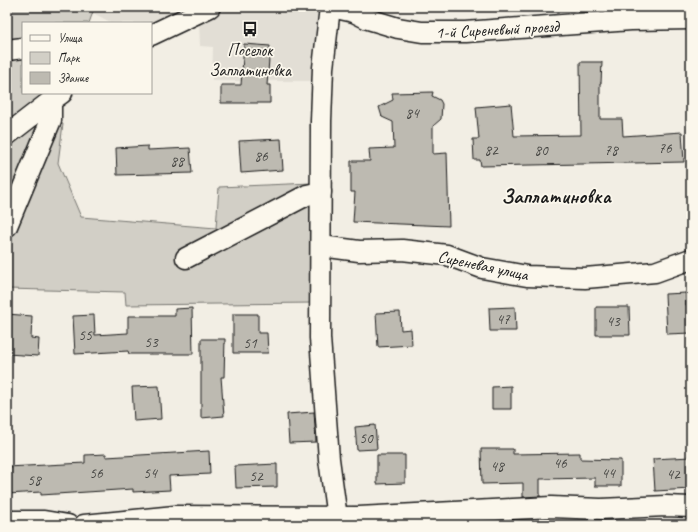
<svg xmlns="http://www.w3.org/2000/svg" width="698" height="532" viewBox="0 0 698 532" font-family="Caveat,sans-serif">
<rect width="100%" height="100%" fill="#f2eee4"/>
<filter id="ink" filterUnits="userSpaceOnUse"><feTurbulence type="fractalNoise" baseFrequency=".025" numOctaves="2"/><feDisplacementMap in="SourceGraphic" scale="8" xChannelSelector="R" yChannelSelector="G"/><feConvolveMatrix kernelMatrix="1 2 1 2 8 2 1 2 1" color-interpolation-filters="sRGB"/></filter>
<g filter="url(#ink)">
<g fill="#e2ded5">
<path d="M82,7H192L151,25V23H112Z"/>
<path d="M234,7H321L314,81H212L213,47L200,46L199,22Z"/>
</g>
<g fill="#d2cfc6" stroke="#777671">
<path d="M7,7H82L93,12L89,23H23V93H47L7,123Z"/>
<path d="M35,122L40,123L7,204V146Z"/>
<path d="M58,122L63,124L58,163L81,217L216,228L219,187L312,183L313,303L126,305L125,292L7,289V238Z"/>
</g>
<g fill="#bdbab1" stroke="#1c1c1c">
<path d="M244,44L270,46L267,85H270V103H221V85H241Z"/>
<path d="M580,62H602L601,83H600V119H622L623,136L682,132L684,162L481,166L480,160H474L473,139H479L476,107L511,104L514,136L581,135Z"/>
<path d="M433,92L432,96L440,100L442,104L441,119L433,126V154L447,153L449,226L353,222L355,192H351V161H370L369,149L394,148L393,122L382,117L379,107L393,100L392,93Z"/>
<path d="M281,139L283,170L241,173L239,141Z"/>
<path d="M148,146V150L190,148L192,173L117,175L116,148Z"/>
<path d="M686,293V305H691V333L667,334L665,294Z"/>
<path d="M515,307L516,331H490L489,308Z"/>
<path d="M596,307H629L630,335H596Z"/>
<path d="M192,308L193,354H129L128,351L75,354L73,316L94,315L95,335L128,333V316H175V309Z"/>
<path d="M400,312L401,330L411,329L412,345L378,347L376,313Z"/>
<path d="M7,314L32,316L31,338L39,339L38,356L7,354Z"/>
<path d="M233,314H258V333H267L268,353H233Z"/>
<path d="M201,339H225L224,377H221L224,416L201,418Z"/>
<path d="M159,386L161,419L134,421L132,387Z"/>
<path d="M511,386V409H492V387Z"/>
<path d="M314,412L316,442L289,443L287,414Z"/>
<path d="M375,425L377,449L357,450L355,427Z"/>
<path d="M481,449H513V454L580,453V459L621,460V486H595V478L540,479V496L523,497V483L482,484Z"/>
<path d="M209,451L210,474L169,476L170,490L133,492V489L41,495V492L7,494V467L85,463V455L106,454V457Z"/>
<path d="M377,455H405V483L377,484Z"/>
<path d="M691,457V489L655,491L653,459Z"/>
<path d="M277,464V487L236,488L235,466Z"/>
</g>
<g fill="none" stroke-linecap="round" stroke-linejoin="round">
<defs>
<g id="minor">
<path d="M330,7L323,68L321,121L320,338L329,459L338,525"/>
<path d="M331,7L354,12L368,19L398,28L422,32H465L631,20L691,19"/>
<path d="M151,35L210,7"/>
<path d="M7,50L23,48"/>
<path d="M7,135L51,101"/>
<path d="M7,226L51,120V101L62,93"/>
<path d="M321,246L359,251L402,250L447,255L482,268L527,276L585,278L655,272L691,259"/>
<path d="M186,258L307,195L321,192"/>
<path d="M7,521H44L68,525"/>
<path d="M84,525L175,516L359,517L551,507L601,509L666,506L691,507"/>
</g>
</defs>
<use href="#minor" stroke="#1c1c1c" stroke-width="23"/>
<use href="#minor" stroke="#fbf7ec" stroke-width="20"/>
</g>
</g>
<defs>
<symbol id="bus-bare" viewBox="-9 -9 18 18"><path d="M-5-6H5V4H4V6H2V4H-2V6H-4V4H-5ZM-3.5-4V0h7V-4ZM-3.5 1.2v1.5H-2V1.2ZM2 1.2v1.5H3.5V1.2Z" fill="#1c1c1c" stroke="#fbf7ec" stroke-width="2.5" paint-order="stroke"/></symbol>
</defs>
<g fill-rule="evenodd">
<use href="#bus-bare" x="239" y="18" width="22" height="22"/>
</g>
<g text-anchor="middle" stroke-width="3.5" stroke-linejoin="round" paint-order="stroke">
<g font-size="15" fill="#444441">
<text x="412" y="118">84</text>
<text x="665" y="153">76</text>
<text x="491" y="155">82</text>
<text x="541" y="155">80</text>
<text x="611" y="155">78</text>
<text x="261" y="161">86</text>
<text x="177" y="166">88</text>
<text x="503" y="324">47</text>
<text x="613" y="326">43</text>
<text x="85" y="340">55</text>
<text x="151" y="347">53</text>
<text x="250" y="348">51</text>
<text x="366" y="443">50</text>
<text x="560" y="468">46</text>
<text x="497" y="471">48</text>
<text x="96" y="478">56</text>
<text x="150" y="478">54</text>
<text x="608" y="478">44</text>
<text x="673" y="479">42</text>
<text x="256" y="481">52</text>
<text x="34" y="485">58</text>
</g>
<g font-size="17" fill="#1c1c1c" stroke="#fbf7ec">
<text transform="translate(497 29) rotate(-3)" y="6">1-й Сиреневый проезд</text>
<text transform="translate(483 265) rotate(12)" y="6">Сиреневая улица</text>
</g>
<g font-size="17" fill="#1c1c1c" stroke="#fbf7ec">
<text x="250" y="56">Поселок<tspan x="250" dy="20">Заплатиновка</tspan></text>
</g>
<g font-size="21" font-weight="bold" fill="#1c1c1c" stroke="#fbf7ec">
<text x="556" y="203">Заплатиновка</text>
</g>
</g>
<rect width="698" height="532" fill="none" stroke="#fbf7ec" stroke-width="24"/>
<rect x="12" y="12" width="674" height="508" fill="none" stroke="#1c1c1c" stroke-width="1.5" filter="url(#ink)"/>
<rect x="22" y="22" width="130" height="72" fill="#fbf7ec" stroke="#a29f99"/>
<rect x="30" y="35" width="20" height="6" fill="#fbf7ec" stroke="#a29f99"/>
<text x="58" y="42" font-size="12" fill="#1c1c1c">Улица</text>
<rect x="30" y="52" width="20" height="12" fill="#d2cfc6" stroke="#a29f99"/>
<text x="58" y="62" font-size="12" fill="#1c1c1c">Парк</text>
<rect x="30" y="72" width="20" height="12" fill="#bdbab1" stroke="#a29f99"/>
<text x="58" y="82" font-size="12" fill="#1c1c1c">Здание</text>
</svg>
